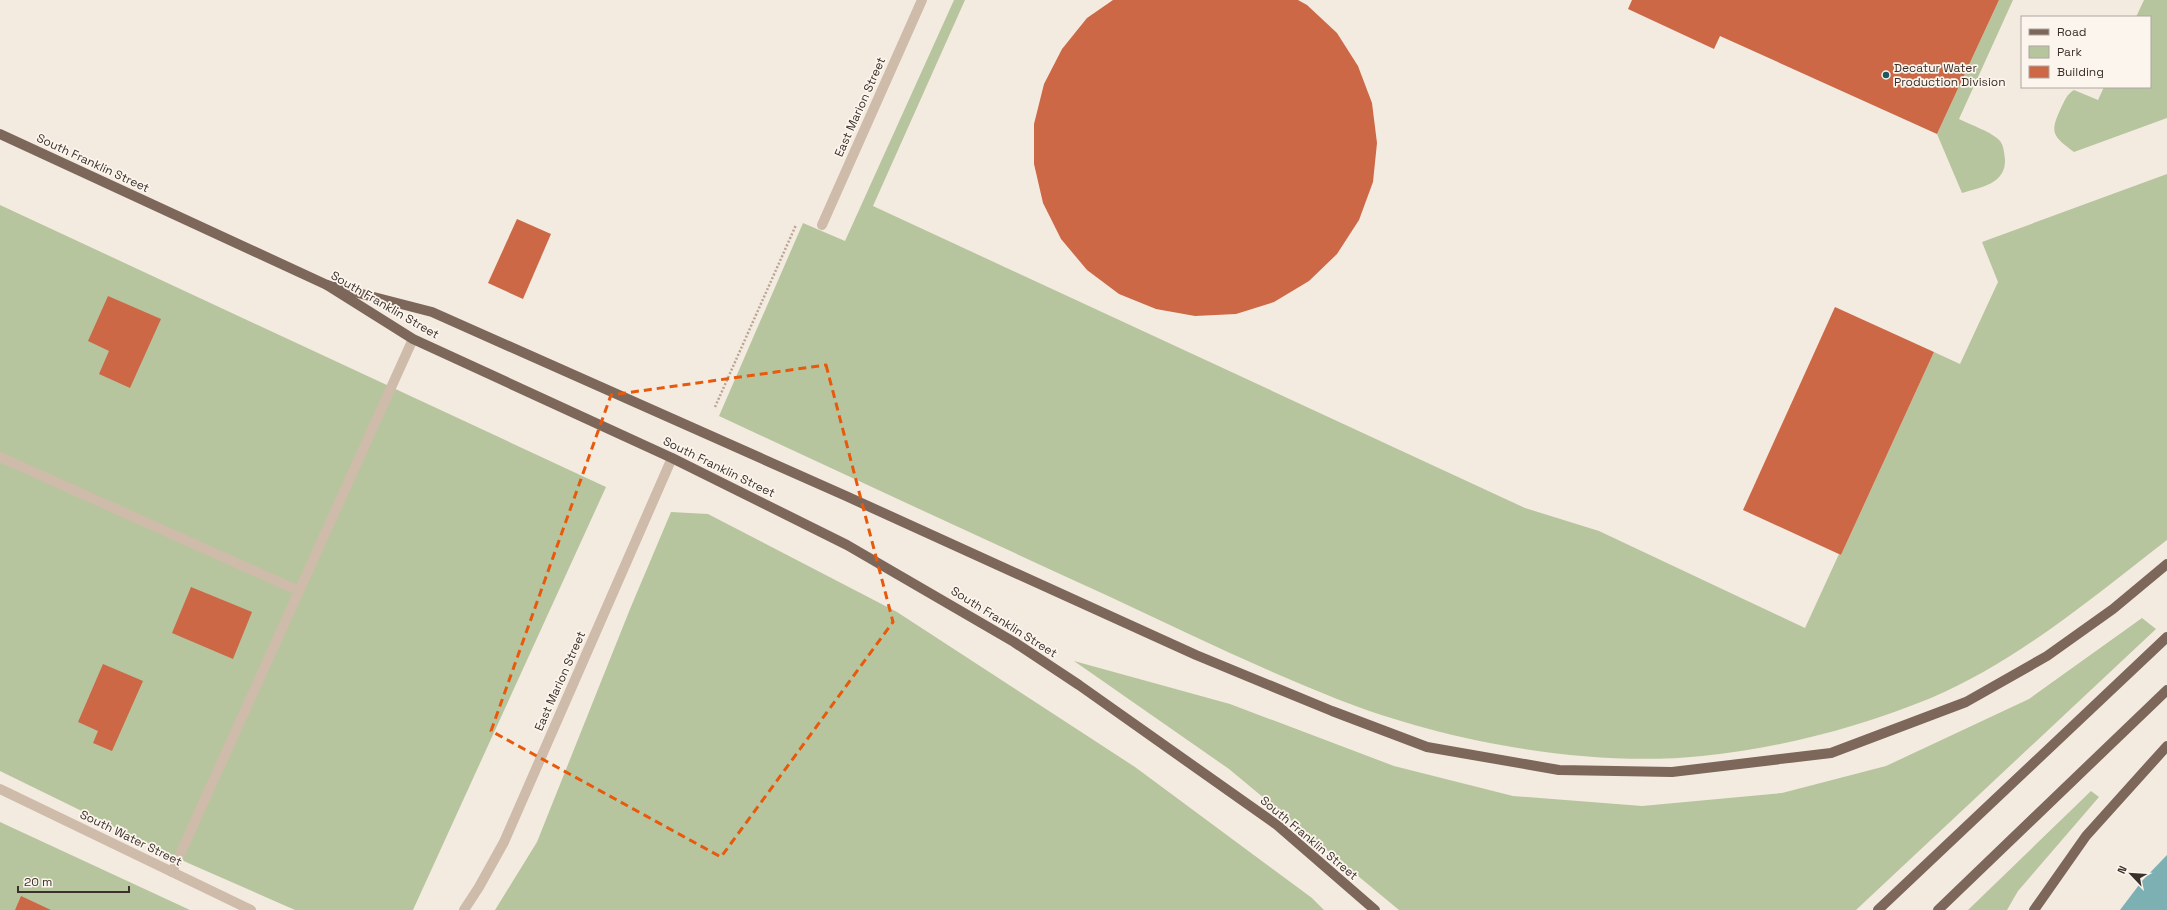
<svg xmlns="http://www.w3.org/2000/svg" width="2167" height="910" viewBox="0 0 2167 910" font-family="'Space Grotesk',sans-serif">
<rect width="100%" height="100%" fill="#f4ebe0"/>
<g fill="#b7c59e">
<path d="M954,0H965L873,206L1525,508L1599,531L1805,628L1839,554L1841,555L1934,352L1960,364L1998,282L1982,242L2167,174V540C2093,597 2018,661 1931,698C1858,728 1780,748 1702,756C1588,768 1443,741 1337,699C1259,668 1183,631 1106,595C977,536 848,476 719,416L803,223L845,241Z"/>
<path d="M1999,0H2013L1959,119C1969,124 1994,133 2000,141C2004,146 2004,153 2005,159C2006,184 1981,187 1962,193L1937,134Z"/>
<path d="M2144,0H2167V118L2074,152C2053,136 2049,133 2061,108C2065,100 2067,94 2074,90L2098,100L2104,87H2150V17H2136Z"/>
<path d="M0,205L606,487L413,910H295L188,863L0,771Z"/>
<path d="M671,512L708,514L897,612L1135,767L1312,898L1324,910H495L537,842L630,609Z"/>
<path d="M2142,618L2156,629L1856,910H1399L1229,769L1074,661L1230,704L1394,766L1513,796L1642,806L1782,793L1886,766L2029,699Z"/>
<path d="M2091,791L2099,797L2018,891L2007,910H1968Z"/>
<path d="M0,822L190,910H0Z"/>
</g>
<path fill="#7db0b3" d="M2167,855V910H2120L2142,881Z"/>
<g fill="#cc6846">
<path d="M1113,0H1298L1307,5L1337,33L1358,66L1372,103L1377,143L1373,182L1359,220L1337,254L1309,281L1274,302L1236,314L1195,316L1156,309L1119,294L1087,270L1061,239L1043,203L1034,164V124L1044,84L1062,49L1087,18Z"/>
<path d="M1632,0H1999L1937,134L1720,36L1714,49L1628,9Z"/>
<path d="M517,219L551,234L523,299L488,283Z"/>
<path d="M108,296L161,319L130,388L99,374L109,351L88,341Z"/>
<path d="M1835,307L1934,352L1841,555L1743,510Z"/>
<path d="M191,587L252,612L233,659L172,633Z"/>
<path d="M103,664L143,681L112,751L93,743L98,731L78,722Z"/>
<path d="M21,896L51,910H15Z"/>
</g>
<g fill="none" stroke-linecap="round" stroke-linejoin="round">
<path stroke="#baa594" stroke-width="2.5" stroke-dasharray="2 2" stroke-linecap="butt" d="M715,407L796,225"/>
<g stroke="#cebbaa" stroke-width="10">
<path d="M0,457L299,591"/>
<path d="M172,872L413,339"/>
</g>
<g stroke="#cebbaa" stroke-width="10">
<path d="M822,225L922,0"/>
<path d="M0,789L251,910"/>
<path d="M464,910L479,887L504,842L672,458"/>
</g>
<g stroke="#7d675a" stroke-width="10">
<path d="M0,134L327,285L413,339L672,458L847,545L1014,642L1079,685L1277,825L1375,910"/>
<path d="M327,285L432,312L846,496L1196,655L1332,711L1427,747L1559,770L1672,772L1831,753L1966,702L2047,656L2113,609L2167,564"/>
<path d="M1878,910L2167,637"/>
<path d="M1938,910L2167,690"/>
<path d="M2034,910L2086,836L2167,746"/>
</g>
</g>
<path fill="none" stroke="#e8590c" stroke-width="3" stroke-dasharray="8 5" stroke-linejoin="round" d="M826,365L893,622L721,857L491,731L611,395Z"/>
<circle fill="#1d5a5f" stroke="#fbf5ed" stroke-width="1.5" cx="1886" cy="75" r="4"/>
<g text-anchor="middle" stroke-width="3.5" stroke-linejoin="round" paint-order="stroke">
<g font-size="12" fill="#3b302a" stroke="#fbf5ed" text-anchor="start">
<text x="1894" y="72">Decatur Water<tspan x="1894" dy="14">Production Division</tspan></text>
</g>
<g font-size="12" fill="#3b302a" stroke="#fbf5ed">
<text transform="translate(860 107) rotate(-66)" y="4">East Marion Street</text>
<text transform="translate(93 163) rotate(25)" y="4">South Franklin Street</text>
<text transform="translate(385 305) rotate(30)" y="4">South Franklin Street</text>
<text transform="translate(719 467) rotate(26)" y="4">South Franklin Street</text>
<text transform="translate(1004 622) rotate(32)" y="4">South Franklin Street</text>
<text transform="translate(560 681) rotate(-66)" y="4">East Marion Street</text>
<text transform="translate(131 838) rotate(26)" y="4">South Water Street</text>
<text transform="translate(1309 838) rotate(40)" y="4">South Franklin Street</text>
</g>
</g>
<rect x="2021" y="16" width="130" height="72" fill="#fbf5ed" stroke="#aea69f"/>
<rect x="2029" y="29" width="20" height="6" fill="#7d675a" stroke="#aea69f"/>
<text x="2057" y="36" font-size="12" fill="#3b302a">Road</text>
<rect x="2029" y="46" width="20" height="12" fill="#b7c59e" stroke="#aea69f"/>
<text x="2057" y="56" font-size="12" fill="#3b302a">Park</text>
<rect x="2029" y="66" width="20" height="12" fill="#cc6846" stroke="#aea69f"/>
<text x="2057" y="76" font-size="12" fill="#3b302a">Building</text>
<g transform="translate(2131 874) rotate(295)" stroke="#fbf5ed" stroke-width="3" paint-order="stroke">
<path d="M0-3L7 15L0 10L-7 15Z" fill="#3b302a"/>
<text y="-6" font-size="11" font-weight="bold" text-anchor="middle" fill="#3b302a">N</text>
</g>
<path d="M18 886v6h111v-6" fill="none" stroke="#3b302a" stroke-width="2"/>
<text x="24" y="886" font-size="12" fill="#3b302a" stroke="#fbf5ed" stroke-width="3" paint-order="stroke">20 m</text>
</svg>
